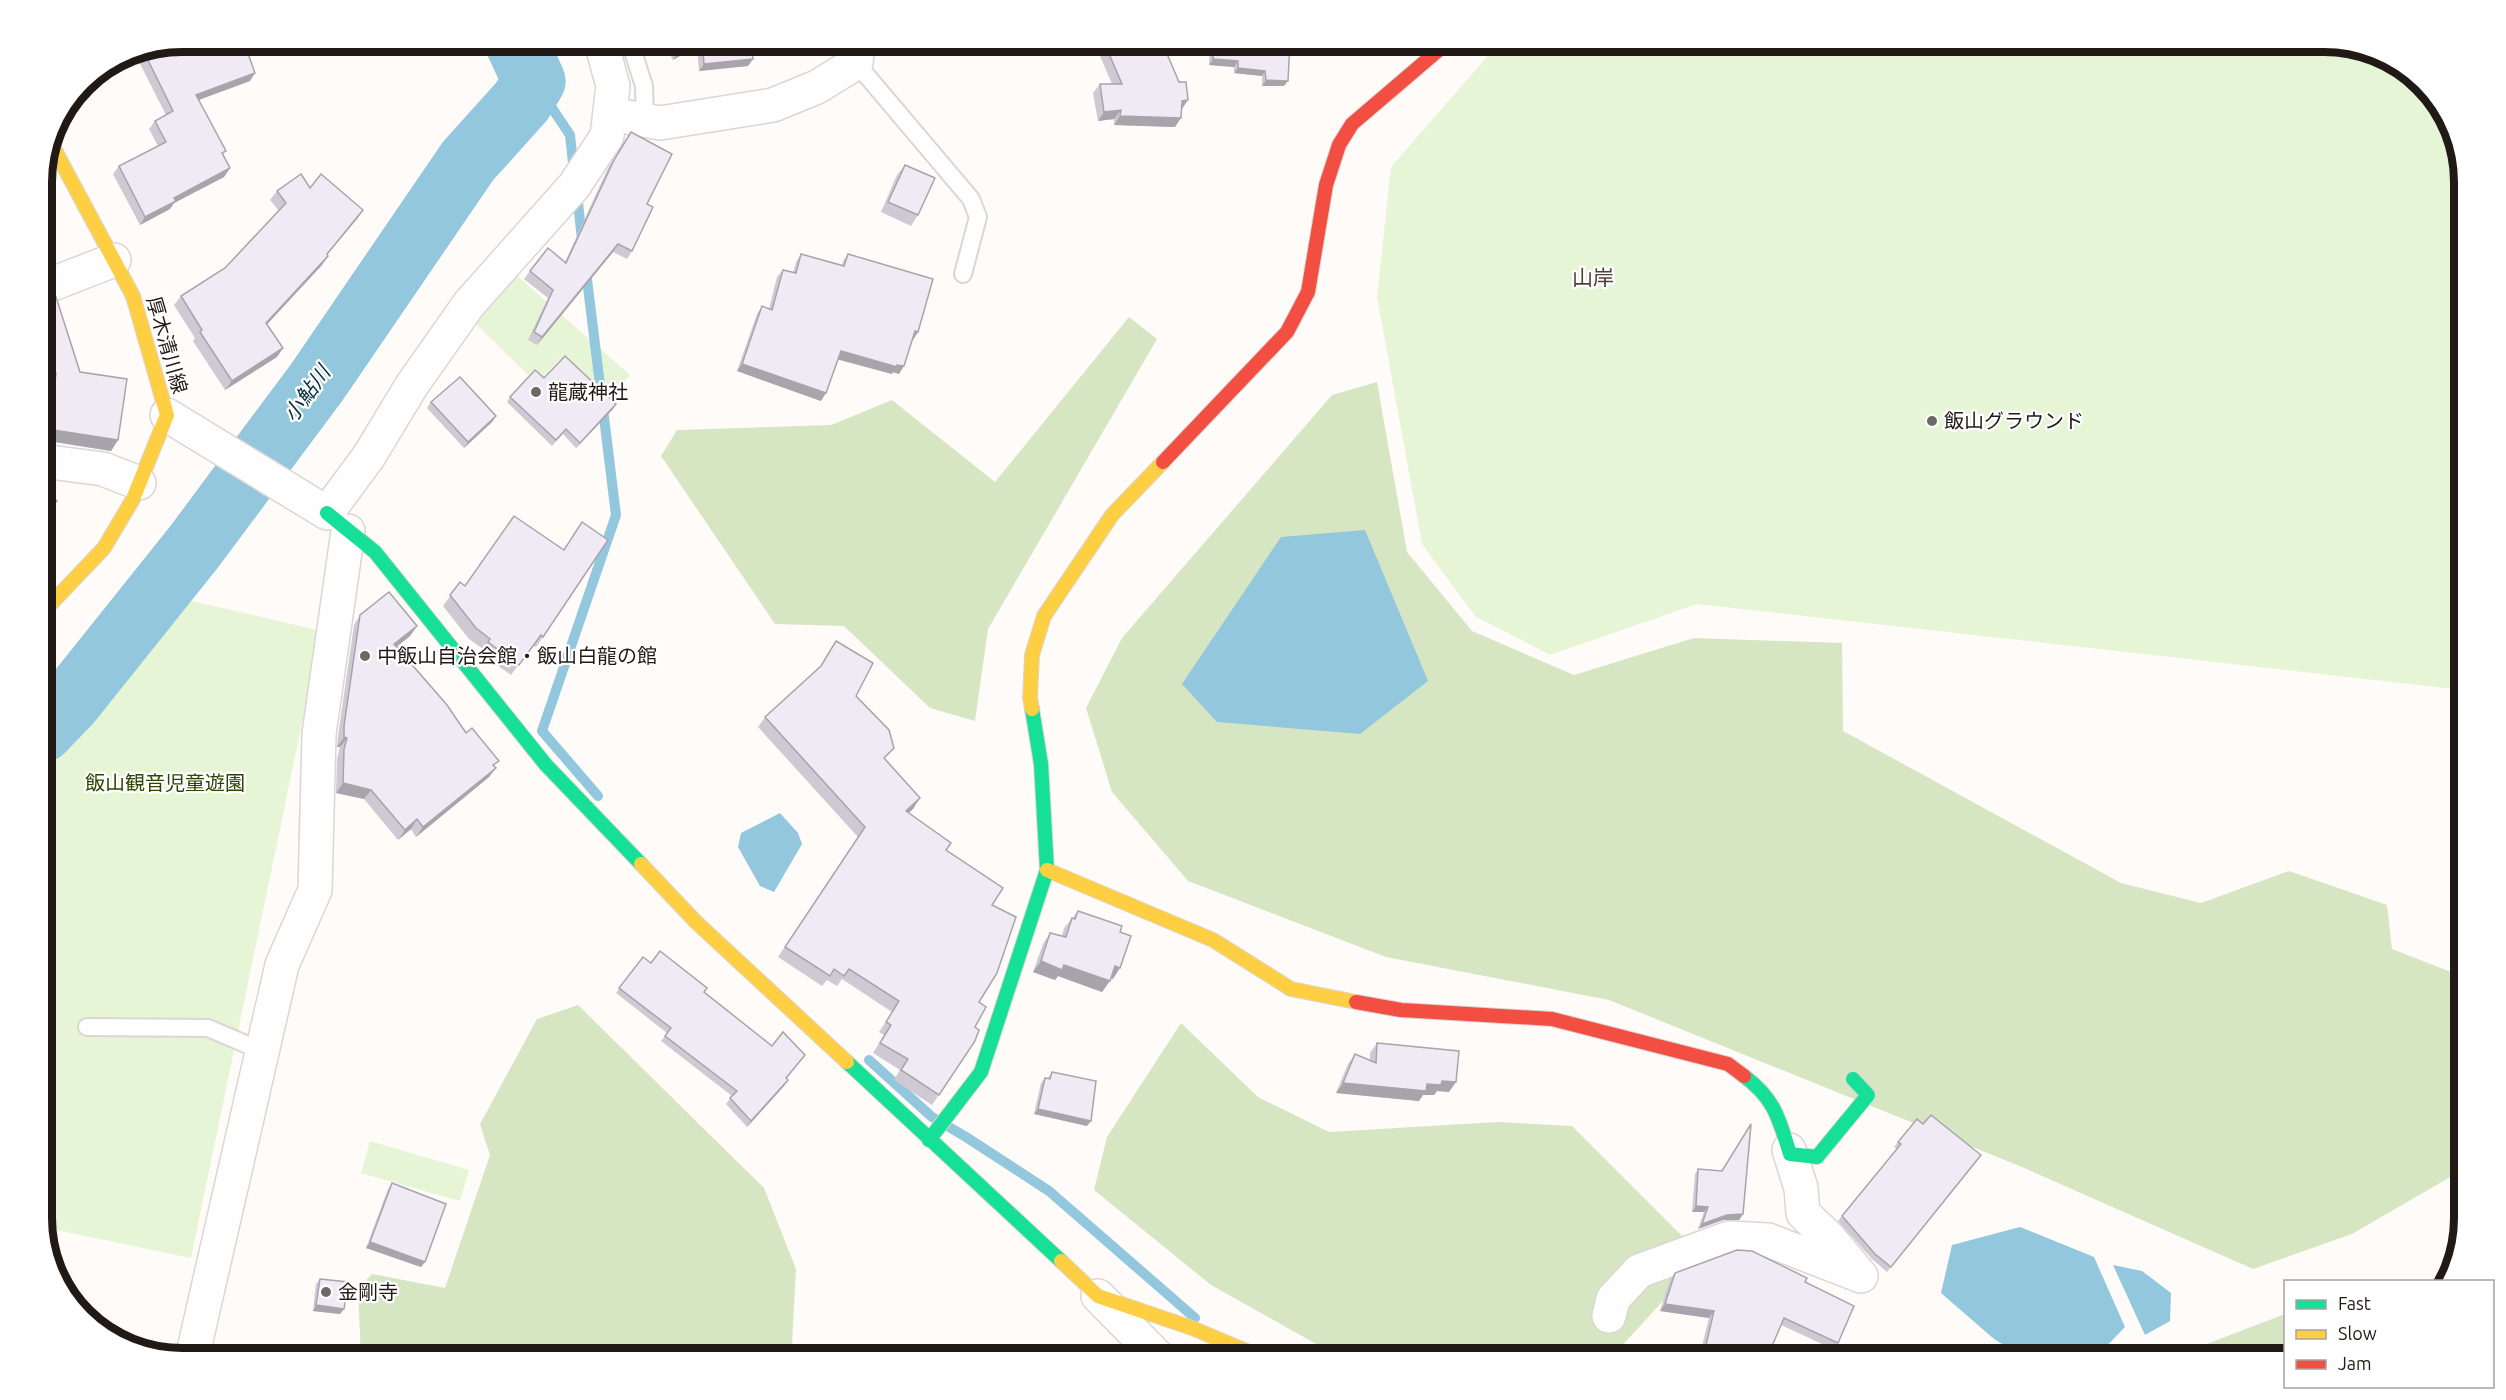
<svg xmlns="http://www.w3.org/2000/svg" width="2506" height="1400" viewBox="0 0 2506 1400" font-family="Ubuntu,'Noto Sans JP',sans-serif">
<rect width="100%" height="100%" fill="#fefbf9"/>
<g fill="#e6f5d5">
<path d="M1500,42H2324L2394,61L2441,105L2464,173V690L1697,604L1550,655L1475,616L1422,544L1377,297L1391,167Z"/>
<path d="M514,273L630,375L606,401L561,358L542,378L533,370L528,375L474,322Z"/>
<path d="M171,596L321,631L191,1258L42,1227V733Z"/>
<path d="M370,1141L469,1170L460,1201L361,1173Z"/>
</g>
<g fill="#d6e6c3">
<path d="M1129,317L1157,339L988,629L975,721L930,708L844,626L775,624L661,456L677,430L831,425L892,400L995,482Z"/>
<path d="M1377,382L1407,552L1472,631L1574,675L1694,638L1842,643L1843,731L2121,883L2201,903L2289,871L2387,905L2392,949L2464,977V1169L2352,1234L2253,1269L2022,1167L1609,1000L1386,957L1188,881L1112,792L1086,708L1122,638L1332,395Z"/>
<path d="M578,1005L764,1188L796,1269L792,1345L803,1358H361L358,1288L372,1274L445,1288L490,1155L480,1124L537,1019Z"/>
<path d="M1181,1023L1258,1097L1329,1132L1497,1122L1572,1126L1703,1257L1619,1349L1625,1358H1330L1318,1345L1211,1285L1094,1190L1107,1137Z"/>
<path d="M2285,1314V1358H2170Z"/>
</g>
<g fill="#92c7dd">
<path d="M1365,530L1428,681L1360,734L1217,722L1182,684L1281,537Z"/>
<path d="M780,813L798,833L802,844L774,892L760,886L738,847L741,833Z"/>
<path d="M2020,1227L2094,1257L2125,1327L2099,1354L2092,1358H2025L1994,1339L1941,1293L1952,1245Z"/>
<path d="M2113,1265L2142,1271L2171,1293L2170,1321L2145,1335Z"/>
</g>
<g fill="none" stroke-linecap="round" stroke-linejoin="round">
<g stroke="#92c7dd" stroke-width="10">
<path d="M534,81L570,135L574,172"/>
<path d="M577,193L582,240"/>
<path d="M586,271L616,515L542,731L598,796"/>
<path d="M869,1060L932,1117L966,1137L1049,1191L1195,1318"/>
</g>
<path stroke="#92c7dd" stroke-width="63" d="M42,731L70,702L194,547L317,382L468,161L522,101L534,81L516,42"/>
<defs>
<g id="lane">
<path d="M630,42L644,86L645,120"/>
<path d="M856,63L971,199L978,217L963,274"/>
<path d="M87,1027L208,1028L262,1051"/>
</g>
<g id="street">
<path d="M611,114L660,123L773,105L817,87L856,63L858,42"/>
<path d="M42,288L114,260"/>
<path d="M167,415L327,513L369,456L412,385L469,304L574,186L607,136L613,86L601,42"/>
<path d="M42,461L103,469L139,483"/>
<path d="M1098,1296L1159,1358"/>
<path d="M1609,1316L1613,1299L1639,1271L1729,1238L1768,1240L1861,1276L1831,1240L1803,1213L1801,1188L1789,1150"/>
<path d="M192,1358L282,965L315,890L319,734L348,531"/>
</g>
<g id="fast">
<path d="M327,513L375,552L546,765L641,864"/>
<path d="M847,1062L1061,1261"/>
<path d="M1744,1076C1775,1099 1779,1119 1790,1154L1817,1157L1868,1095L1853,1079"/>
<path d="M929,1140L981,1072L1047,870L1041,764L1032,709"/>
</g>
<g id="slow">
<path d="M42,613L104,548L133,499L167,415L133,296L50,141"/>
<path d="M1032,709L1030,698L1032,655L1044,616L1112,515L1163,462"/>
<path d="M641,864L696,922L847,1062"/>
<path d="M1047,870L1213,940L1291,989L1356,1002"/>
<path d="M1061,1261L1098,1296L1192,1328L1263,1358"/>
</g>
<g id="jam">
<path d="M1163,462L1287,332L1308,292L1326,185L1339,145L1352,124L1448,42"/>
<path d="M1356,1002L1401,1010L1552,1019L1728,1064L1744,1076"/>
</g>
</defs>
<use href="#lane" stroke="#dbd6d3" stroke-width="20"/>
<use href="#street" stroke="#dbd6d3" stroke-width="36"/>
<use href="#fast" stroke="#dbd6d3" stroke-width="16"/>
<use href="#slow" stroke="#dbd6d3" stroke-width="16"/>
<use href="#jam" stroke="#dbd6d3" stroke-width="16"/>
<use href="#lane" stroke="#fffefe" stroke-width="16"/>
<use href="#street" stroke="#fffefe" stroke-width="33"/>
<use href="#fast" stroke="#16e098" stroke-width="14"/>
<use href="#slow" stroke="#ffcf43" stroke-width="14"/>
<use href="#jam" stroke="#f24e42" stroke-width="14"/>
</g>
<g fill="#cec9d2">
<path d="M182,42H253L249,48L246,49L250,81L199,100L230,168L224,177L174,203L170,209L140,225L113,174L119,166L158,146L149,129L155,121L166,115L134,52Z"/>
<path d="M663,42H826L824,45L752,47L753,59L748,66L699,71L697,46L673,60Z"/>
<path d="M1094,42H1162L1182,109L1175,127L1114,125V119L1098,121L1093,93L1100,84H1112Z"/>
<path d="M1210,42H1290L1284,86H1262V76L1234,73V67L1209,65Z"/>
<path d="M631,132L647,204L632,251L627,259L613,252L537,345L528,340L548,298L524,279L530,271L565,262L608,168Z"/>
<path d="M905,165L918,215L911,226L881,212L897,175Z"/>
<path d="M310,188L363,210L327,254L328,256L322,265L267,324L283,348L277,357L225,390L193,341L195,338L174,305L181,296L225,268L279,211L270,200L277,191Z"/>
<path d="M801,254L842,265L843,261L848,254L918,332L912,340L899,374L893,372L892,374L838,359L821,401L737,371L757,314L762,306L769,309L777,277L783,270L793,273L796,262Z"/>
<path d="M42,301L80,372L118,440L111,451L42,440V425L48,384Z"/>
<path d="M544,378L613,409L576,448L563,434L552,446L507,402L510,397Z"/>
<path d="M431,402L496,416L492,422L464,448L427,408Z"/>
<path d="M608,540L536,647L533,645L511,675L480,653L483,649L469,639L443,606L460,582L465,586L564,550Z"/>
<path d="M360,615L417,626L410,636L397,646L495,767L489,777L416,837L411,829L398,840L364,799L336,793L337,759L340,747H337L338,736L354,625Z"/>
<path d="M836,641L856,696L885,760L913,809L909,813L946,850L992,905L975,1027V1041L932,1105L894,1080L900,1070L873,1053L884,1035L879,1032L892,1012L842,979L837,986L827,980L822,986L778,957L858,837L758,727L765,717L819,669Z"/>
<path d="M1078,911L1120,932L1113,979L1111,978L1102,992L1058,976L1055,980L1033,972L1043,944L1050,933L1062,936L1064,928Z"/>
<path d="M643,957L651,963L704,992L772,1046L805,1055L786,1079L788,1080L784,1086L747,1127L726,1104L732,1096L661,1041L667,1033L616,993Z"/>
<path d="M1377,1043L1449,1092L1437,1091L1434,1095H1423L1419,1101L1336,1093L1348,1064L1355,1054L1370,1060V1053Z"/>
<path d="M1052,1072L1087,1126L1034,1114L1041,1083L1045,1078H1048Z"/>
<path d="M1751,1124L1743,1214L1739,1220H1723L1698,1229L1704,1212H1692L1695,1174L1698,1169L1722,1171Z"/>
<path d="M1923,1124L1981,1155L1887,1272L1872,1259L1838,1221L1897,1149L1894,1147L1898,1142Z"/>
<path d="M392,1183L421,1267L366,1248L388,1189Z"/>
<path d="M1675,1273L1805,1282L1838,1343L1833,1349L1781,1325L1767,1358H1699L1709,1318L1660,1311L1670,1279Z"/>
<path d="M320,1279L344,1309L340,1314L313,1311L316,1284Z"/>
</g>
<g fill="#a8a4ab">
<path d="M250,42H253L249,48L239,53L245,45Z"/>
<path d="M698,42H700L697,46L673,60L678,53Z"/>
<path d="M749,42H826L824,45L746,47Z"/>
<path d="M753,59L748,66L699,71L704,64Z"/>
<path d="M1213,59L1238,61L1234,67L1209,65Z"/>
<path d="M1238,68L1265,71L1262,76L1234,73Z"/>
<path d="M255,73L250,81L190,103L196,95Z"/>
<path d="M1266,80L1288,81L1284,86H1262Z"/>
<path d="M1188,100L1182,109V101Z"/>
<path d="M1121,110L1114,119L1098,121L1104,112Z"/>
<path d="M1120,116L1181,118L1175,127L1114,125Z"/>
<path d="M230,168L224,177L174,203L170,209L140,225L145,217L174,198Z"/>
<path d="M363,210L357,219L320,263L327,254Z"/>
<path d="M618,244L613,252L537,345L542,337Z"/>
<path d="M328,256L322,265L260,332L266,323Z"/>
<path d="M915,331L918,332L913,340L909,339Z"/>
<path d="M283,348L277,357L225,390L232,381Z"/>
<path d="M841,351L897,365L904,366L899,374L893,372L892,374L836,359Z"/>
<path d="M742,364L826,393L821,401L737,371Z"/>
<path d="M56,374L48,384L42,388V383Z"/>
<path d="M616,404L613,409L576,448L580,443Z"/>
<path d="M496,416L492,422L464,448L468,442Z"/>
<path d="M47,429L118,440L111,451L42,440V436Z"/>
<path d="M417,626L410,636L388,654L394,644Z"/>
<path d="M344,737L347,738L340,747H337Z"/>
<path d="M496,768L489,777L416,837L423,827Z"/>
<path d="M343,783L371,790L364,799L336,793Z"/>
<path d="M920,798L913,809L899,821L906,811Z"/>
<path d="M417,819L411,829L398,840L405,830Z"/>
<path d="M1041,961L1064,965L1110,981L1102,992L1058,976L1055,980L1033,972Z"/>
<path d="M1115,966L1120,968L1113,979L1108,977Z"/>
<path d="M788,1080L784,1086L747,1127L751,1121Z"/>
<path d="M1442,1081L1456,1082L1449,1092L1437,1091L1434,1095H1423L1419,1101L1336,1093L1343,1083L1427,1084Z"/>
<path d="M1038,1109L1091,1121L1087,1126L1034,1114Z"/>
<path d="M1696,1206L1708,1207L1704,1212H1692Z"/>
<path d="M1743,1214L1739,1220H1723L1698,1229L1702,1224L1727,1215Z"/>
<path d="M370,1242L425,1262L421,1267L366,1248Z"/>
<path d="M1665,1304L1714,1311L1709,1318L1660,1311Z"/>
<path d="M316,1305L344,1309L340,1314L313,1311Z"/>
</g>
<g fill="#f0eaf4" stroke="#a8a4ab" stroke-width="1.5">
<path d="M182,42H250L245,45L255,73L196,95L226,151L222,153L230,168L174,198L176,201L145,217L119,166L166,142L155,121L173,111L143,50Z"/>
<path d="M672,42H698L678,53Z"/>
<path d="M702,42H751L753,59L704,64Z"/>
<path d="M1104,42H1162L1179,82H1186L1188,100L1182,101L1181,118L1120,116L1121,110L1104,112L1100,84H1122Z"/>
<path d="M1214,42H1290L1288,81L1266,80L1265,71L1238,68V61L1213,59Z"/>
<path d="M631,132L672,154L647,204L653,207L632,251L618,244L542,337L534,332L553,290L530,271L548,248L566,263L614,160Z"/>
<path d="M905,165L935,178L918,215L888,202Z"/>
<path d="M301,174L310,188L321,174L363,210L327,254L328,256L266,323L283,348L232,381L200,332L202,330L181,296L225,268L286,203L277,191Z"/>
<path d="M801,254L844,266L848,254L933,279L918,332L915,331L904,366L897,365V367L841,351L826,393L742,364L762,306L772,310L783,270L796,273Z"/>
<path d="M56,297L80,372L127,379L118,440L47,429L56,374L42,383V301Z"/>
<path d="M565,356L616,404L580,443L566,429L556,440L510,397L535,370L544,378Z"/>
<path d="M460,377L496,416L468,442L431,402Z"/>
<path d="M42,487L57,501L42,516Z"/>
<path d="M514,516L564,550L582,522L608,540L543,637L541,635L519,665L488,642L490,639L476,628L450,595L460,582L465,586Z"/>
<path d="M389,592L417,626L394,644L447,705L466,733L472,728L499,761L493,765L496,768L423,827L417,819L405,830L371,790L343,783L344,749L347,738L344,737V726L360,615Z"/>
<path d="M836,641L873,663L856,696L889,730L894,748L884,758L920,798L906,811L951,843L946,850L1003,888L992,905L1016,917L997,973L979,1002L986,1007L975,1027L979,1030L975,1041L939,1095L901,1070L908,1059L880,1043L891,1025L886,1022L899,1001L849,969L844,976L834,969L830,976L785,947L865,827L765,717L821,666Z"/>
<path d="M1078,911L1122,926L1120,932L1131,936L1120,968L1115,966L1110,981L1064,965L1062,970L1041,961L1050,933L1066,937L1072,918L1075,919Z"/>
<path d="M660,951L707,988L704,992L772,1046L783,1032L805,1055L786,1078L788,1080L751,1121L730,1098L737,1091L665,1036L671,1028L619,988L643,957L651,963Z"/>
<path d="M1377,1043L1459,1051L1456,1082L1442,1081L1441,1085L1427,1084L1426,1091L1343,1083L1355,1054L1376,1063Z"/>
<path d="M1052,1072L1096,1081L1091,1121L1038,1109L1045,1078L1050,1079Z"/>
<path d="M1931,1115L1981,1155L1891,1267L1875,1254L1842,1216L1901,1144L1898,1142L1917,1119L1923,1124Z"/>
<path d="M1751,1124L1743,1214L1727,1215L1702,1224L1708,1207L1696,1206L1698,1169L1722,1171Z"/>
<path d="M392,1183L446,1204L425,1262L370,1242Z"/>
<path d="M1737,1250L1752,1251L1807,1278L1805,1282L1854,1306L1838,1343L1784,1318L1767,1358H1703L1714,1311L1665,1304L1675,1273Z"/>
<path d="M320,1279L348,1282L344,1309L316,1305Z"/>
<path d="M1208,1348L1216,1352L1222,1358H1198Z"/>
<path d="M1927,1353L1932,1358H1921Z"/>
</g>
<g fill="#6e6865" stroke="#fff" stroke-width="2">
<circle cx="536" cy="392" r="6"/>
<circle cx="1932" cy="421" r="6"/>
<circle cx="365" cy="656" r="6"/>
<circle cx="326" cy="1292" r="6"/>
</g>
<g text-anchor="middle" stroke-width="4.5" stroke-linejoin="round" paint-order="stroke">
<g font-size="20" fill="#211915" stroke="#fff">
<text transform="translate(167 345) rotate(74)" y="7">厚木清川線</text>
</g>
<g font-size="20" fill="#211915" stroke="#fff" text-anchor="start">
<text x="548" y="399">龍蔵神社</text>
<text x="1944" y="428">飯山グラウンド</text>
<text x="377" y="663">中飯山自治会館・飯山白龍の館</text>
<text x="338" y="1299">金剛寺</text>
</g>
<g font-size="20" fill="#2b4600" stroke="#fff">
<text x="165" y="790">飯山観音児童遊園</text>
</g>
<g font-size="21" fill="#523f37" stroke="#fff">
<text x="1593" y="285">山岸</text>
</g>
<g font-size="21" font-style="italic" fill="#092f3c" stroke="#fff">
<text transform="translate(307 394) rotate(-54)" y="7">小鮎川</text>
</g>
</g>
<path d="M0 0H2506V1400H0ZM182 52H2324A130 130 0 0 1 2454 182V1218A130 130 0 0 1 2324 1348H182A130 130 0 0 1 52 1218V182A130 130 0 0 1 182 52Z" fill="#fff" fill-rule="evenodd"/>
<path fill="none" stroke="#211915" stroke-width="8" d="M182 52H2324A130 130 0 0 1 2454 182V1218A130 130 0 0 1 2324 1348H182A130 130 0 0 1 52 1218V182A130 130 0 0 1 182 52Z"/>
<rect x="2284" y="1280" width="210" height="108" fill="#ffffff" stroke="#a6a3a1" stroke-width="1.5"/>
<rect x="2296" y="1300" width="30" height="9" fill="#16e098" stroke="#a6a3a1" stroke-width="1.5"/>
<text x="2338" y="1310" font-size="18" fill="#211915">Fast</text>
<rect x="2296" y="1330" width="30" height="9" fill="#ffcf43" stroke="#a6a3a1" stroke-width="1.5"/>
<text x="2338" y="1340" font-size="18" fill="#211915">Slow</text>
<rect x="2296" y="1360" width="30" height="9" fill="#f24e42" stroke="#a6a3a1" stroke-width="1.5"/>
<text x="2338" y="1370" font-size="18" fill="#211915">Jam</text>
</svg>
